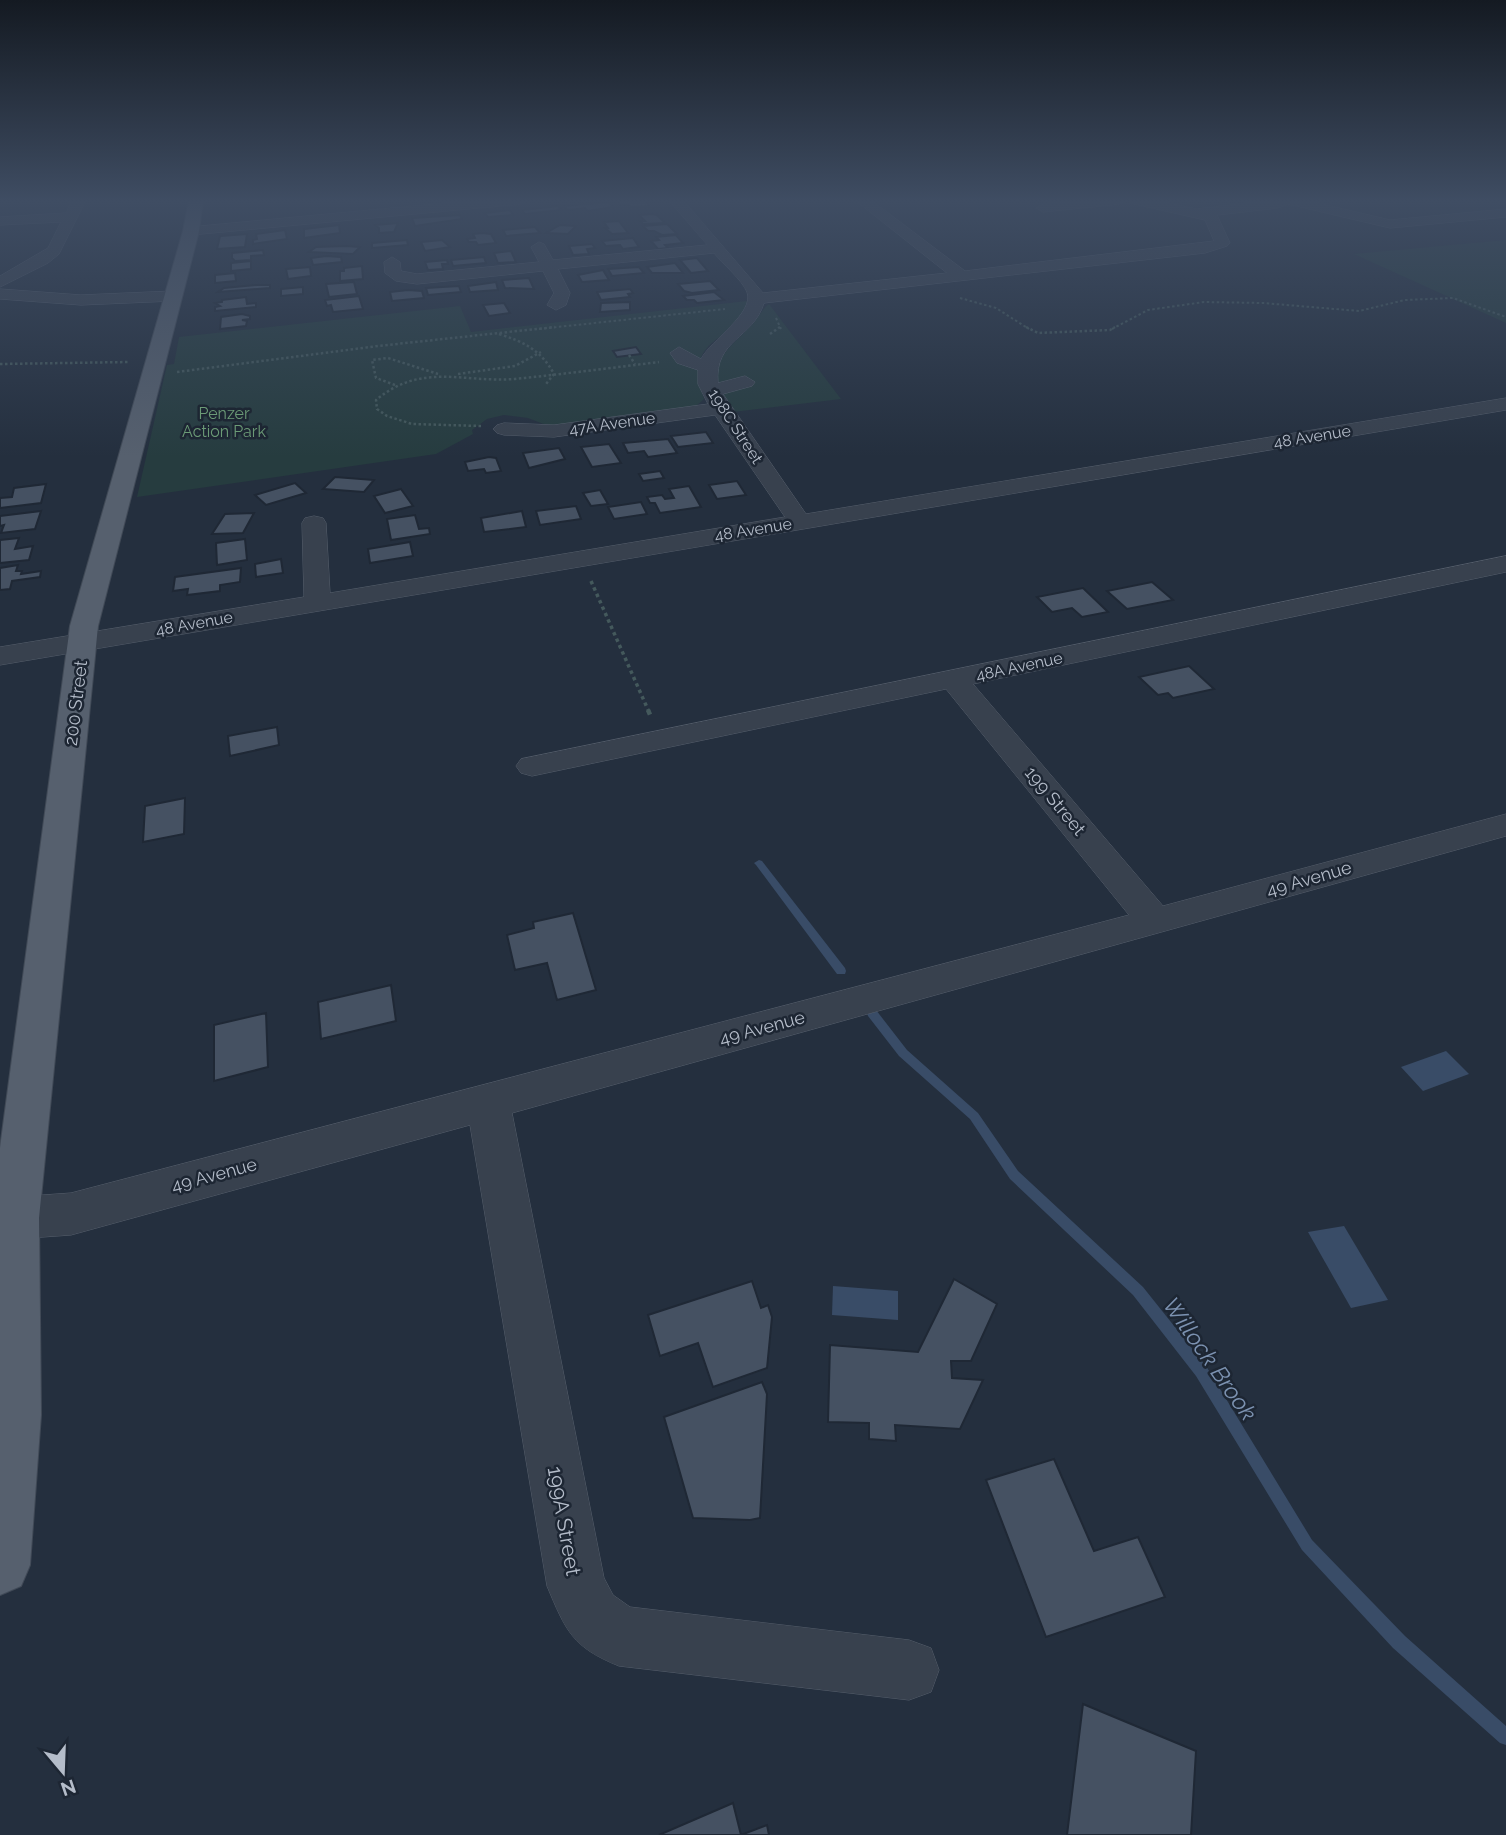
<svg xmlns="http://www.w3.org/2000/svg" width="1506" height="1835" viewBox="0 0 1506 1835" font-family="Raleway,sans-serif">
<rect width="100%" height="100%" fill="#242f3e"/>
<g fill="#263c3f">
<path d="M1506,240V323L1354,254Z"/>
<path d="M747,301C738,346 681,332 704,399L695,407L564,425H546L528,418L504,415L487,419L472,430L473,434L436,454L137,497L167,365L174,364L179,337L460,306L471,332Z"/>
<path d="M769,304L841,399L733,412C704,365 718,359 752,325C758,318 762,309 769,304Z"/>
</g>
<g fill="#394c67">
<path d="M1446,1051L1469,1074L1423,1091L1401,1067Z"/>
<path d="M1344,1226L1388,1300L1351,1308L1308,1232Z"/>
<path d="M833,1286L898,1291V1320L832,1315Z"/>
</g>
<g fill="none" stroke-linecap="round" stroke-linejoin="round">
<g fill="#394c67" fill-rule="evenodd">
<path d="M759,860L762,861L845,968L846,971L845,974H837L756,865L754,863Z"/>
<path d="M872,1009L876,1010L907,1050L978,1113L1018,1171L1143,1287L1206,1366L1312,1540L1405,1636L1506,1726V1745L1500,1743L1393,1648L1302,1550L1196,1376L1133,1295L1010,1179L970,1119L899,1056L868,1016L867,1013L868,1010Z"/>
</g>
</g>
<g fill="#455162" stroke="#1f2835" stroke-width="2">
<path d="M653,200L655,202L647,203L649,206L632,207L629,205H620L616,201Z"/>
<path d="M608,202L613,207L588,211L585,208L568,210L564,206Z"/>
<path d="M558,206L561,210L525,214L522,210Z"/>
<path d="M510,210L513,215L488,217L485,213Z"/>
<path d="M652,214L657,215L665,223L643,224L640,221H645L639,215Z"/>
<path d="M460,215L462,219L415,226L412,218Z"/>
<path d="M619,221L628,233L612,234L605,228H608L604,222Z"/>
<path d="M398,223L394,232L379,233V228L375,225Z"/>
<path d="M667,224L677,234L662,235L654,231H648L643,226Z"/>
<path d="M339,225L340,233L304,238V229Z"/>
<path d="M560,225L576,226L568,234L546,233Z"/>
<path d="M535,227L540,233L506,236L503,230Z"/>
<path d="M285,230L287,239L253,244V240L257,239L256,234Z"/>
<path d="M482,233L491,234L496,243L478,245L476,242H469L467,239L475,238L473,234Z"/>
<path d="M247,234L245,247L217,249L220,236Z"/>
<path d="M676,235L683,243L665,245L668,248L658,249L651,241L659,240L656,237Z"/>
<path d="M633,238L639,247L623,249L620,245L606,246L602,241Z"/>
<path d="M407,240L408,245L372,248V243Z"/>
<path d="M442,240L450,247L425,251L421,242Z"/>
<path d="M592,244L595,248L587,249L589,254L573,255L569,246Z"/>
<path d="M316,247L346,246L360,247L353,254L309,252Z"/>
<path d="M263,250L264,255L251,256V260L235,261L232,258V253Z"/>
<path d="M511,251L516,262L498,263L494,253Z"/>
<path d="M326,256L341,257L342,262L313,265L311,258Z"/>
<path d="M484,257L486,263L453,266L451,260Z"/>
<path d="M697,258L708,271L691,273L680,260Z"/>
<path d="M447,260L448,264H442L443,269L428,270L425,262Z"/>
<path d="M251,261V269L231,271V263Z"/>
<path d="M675,263L683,273H652L647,267Z"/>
<path d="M362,266L363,279L340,281V271H344V268Z"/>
<path d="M310,267L311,276L288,279L286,269Z"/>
<path d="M639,267L644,273L612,276L608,269Z"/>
<path d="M603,270L609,280L582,282L578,275Z"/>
<path d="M235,273L236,281L215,283V275Z"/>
<path d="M529,278L534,289L505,288L502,280Z"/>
<path d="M710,281L719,290L692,293L684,291L678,284Z"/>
<path d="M354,282L357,294L329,297L326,284Z"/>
<path d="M496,282L498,290L470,292L468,286Z"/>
<path d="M257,285H270V288L218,292L224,288Z"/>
<path d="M459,286L461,292L428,295L426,288Z"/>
<path d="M303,287V294L281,296V289Z"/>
<path d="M630,289L633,293L628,294L630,297L601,300L597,292Z"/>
<path d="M408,290L422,291L424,298L392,301L390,292Z"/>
<path d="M714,292L724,300L697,303L694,300H687L683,296Z"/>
<path d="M359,296L363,309L333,312L331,305L327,306L325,300Z"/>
<path d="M246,297L247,304L256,303V307L215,311V307L220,306L215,303L222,302V300Z"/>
<path d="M630,302V310L600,312L601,303Z"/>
<path d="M504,303L510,313L489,316L483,305Z"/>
<path d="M242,314L250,316V319L242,320L247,321L246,326L220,329L221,317Z"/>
<path d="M636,347L641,354L617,357L613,351Z"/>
<path d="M706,432L713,443L678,447L671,436Z"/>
<path d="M668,439L677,453L648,457L644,451L628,453L623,443Z"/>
<path d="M609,444L621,463L592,467L581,447Z"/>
<path d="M559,448L565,459L529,468L523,453Z"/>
<path d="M489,457L496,458L501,471L486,473L484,469L468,471L465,462Z"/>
<path d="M660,471L664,478L643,481L639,474Z"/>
<path d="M335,477L374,480L364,492L323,489Z"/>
<path d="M737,481L746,495L717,499L709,485Z"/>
<path d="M295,483L306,493L266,505L255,495Z"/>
<path d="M46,484L41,503L0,508V498L12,497L14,488Z"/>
<path d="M689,486L701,507L660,513L655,503H650L647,497L662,495L665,499L674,498L669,489Z"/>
<path d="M401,489L413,506L385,513L374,496Z"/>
<path d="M600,490L608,504L591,506L583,493Z"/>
<path d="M641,502L647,514L614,519L608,507Z"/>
<path d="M576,506L581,519L540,525L536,511Z"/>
<path d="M41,511L35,529L1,533L4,525L0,526V516Z"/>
<path d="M522,511L526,527L484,532L481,518Z"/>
<path d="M254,513L243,533L212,534L225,514Z"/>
<path d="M415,515L419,529L429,528L430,534L391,540L387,519Z"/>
<path d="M19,538L15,549L33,546L29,560L0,563V540Z"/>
<path d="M245,539L247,560L217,565L216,543Z"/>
<path d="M410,542L413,556L370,563L368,549Z"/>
<path d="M281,559L283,573L256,577L255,564Z"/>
<path d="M18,565L16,571H22L21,574L41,571L40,577L12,581L10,589L0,590V568Z"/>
<path d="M241,568L240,582L220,585V591L187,595L188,589L173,591L175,577Z"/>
<path d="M1152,582L1173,600L1127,609L1107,591Z"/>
<path d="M1083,588L1108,612L1082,617L1072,608L1052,612L1037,597Z"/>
<path d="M1189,666L1214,689L1173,698L1168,693L1158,695L1139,677Z"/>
<path d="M277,727L279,745L230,756L228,736Z"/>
<path d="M185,798L184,834L143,842L145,806Z"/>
<path d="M573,913L596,990L557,1000L547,963L515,970L507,935L534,928L533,922Z"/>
<path d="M391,985L396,1021L321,1039L318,1002Z"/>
<path d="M266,1013L268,1067L214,1081V1025Z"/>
<path d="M954,1279L997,1304L971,1361H951L952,1378L983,1380L960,1429L895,1425L896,1441L869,1439V1423L828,1422L830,1345L918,1352Z"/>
<path d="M752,1281L761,1308L768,1305L772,1317L767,1368L713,1387L698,1343L660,1356L648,1315Z"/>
<path d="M762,1382L767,1394L760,1518L750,1520L693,1518L664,1417Z"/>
<path d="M1054,1459L1094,1551L1138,1537L1165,1597L1046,1637L986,1480Z"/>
<path d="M1083,1704L1196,1751L1191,1835H1067Z"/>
<path d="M733,1803L741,1835L767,1825L769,1835H659Z"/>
</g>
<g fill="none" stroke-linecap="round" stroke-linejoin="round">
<defs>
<g id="minor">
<path d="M72,200H86L59,254L48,263L0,287V276L48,248L61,222L0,225V217L66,213Z"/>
<path d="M478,200H529L522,204L191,235L184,231L191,227Z"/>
<path d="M669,200H683L763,293L947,273L855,200H871L965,271L1214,241L1205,220L1130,203L1128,200H1154L1196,209L1275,200H1305L1390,220L1506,209V217L1390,228L1288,204L1278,208L1217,215L1230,243L1227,246L1205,253L764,303C753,339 714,339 718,383L745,376L755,382L752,386L723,394L806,514L1506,398V410L0,665V647L304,597L302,523L305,518L314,516L323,518L326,523L330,593L785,517L715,415L554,437L504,435L497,433L493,429L497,425L504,423L554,425L708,404L698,384V370L677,363L670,353L679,347L701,359C711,340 755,313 747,292C743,281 722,263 714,253L558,269L570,293L566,305L556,310L547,305L554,293L543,271L417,284L396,281L385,273L384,262L392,257L400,262L401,271L417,274L539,262L531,247L539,242L544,244L553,260L707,245Z"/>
<path d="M1080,200H1127L1120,204L1043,212L1036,208L1043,204Z"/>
<path d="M0,289L81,295L173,291L181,296L173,301L81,305L0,299Z"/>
<path d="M1506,556V572L973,684L1163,906L1506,814V836L512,1113L604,1578L613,1595L630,1607L909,1640L931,1648L939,1670L931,1692L909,1700L619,1666C572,1647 566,1631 547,1586L470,1125L71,1235L15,1239L0,1234V1202L15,1197L71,1193L1129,915L946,689L532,776L521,773L516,766L521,759Z"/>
</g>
<path id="major" d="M189,200H203L199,231L98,626L39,1218L41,1415L30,1565L21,1586L0,1595V1148L70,626L183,231Z"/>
</defs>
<use href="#minor" stroke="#565f6c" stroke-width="1"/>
<use href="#major" stroke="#414a57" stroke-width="2"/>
<g stroke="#44595c" stroke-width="2" stroke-dasharray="2.5 2.5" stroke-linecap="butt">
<path d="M960,298L996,308L1029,329"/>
<path d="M776,318L781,329"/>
<path d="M539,329L725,309"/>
<path d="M1112,329L1148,310L1204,302L1263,303L1359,311L1405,300L1453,298L1506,317"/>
</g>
<g stroke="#44595c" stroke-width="2.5" stroke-dasharray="2.5 2.5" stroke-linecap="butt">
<path d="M1026,327L1038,333L1110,330L1115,327"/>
<path d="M499,334C524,342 541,350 554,374L546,384"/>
<path d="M770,334L780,327"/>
<path d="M629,355L635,364"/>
<path d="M0,364L129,362"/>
<path d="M177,372L378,346L555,327"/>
<path d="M458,374L515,366L541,352"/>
<path d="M395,385L376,378L372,360L388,358L438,374"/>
<path d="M481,426L412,424L387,416L377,409L376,400C422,362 462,383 515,379C563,374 611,368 659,362"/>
</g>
<path stroke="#44595c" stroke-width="3.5" stroke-dasharray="3.5 3.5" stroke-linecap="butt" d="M591,581L649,712"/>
<path stroke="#44595c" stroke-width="4.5" stroke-dasharray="5 5" stroke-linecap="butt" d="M648,710L651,717"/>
<use href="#minor" fill="#38414e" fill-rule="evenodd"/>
<use href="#major" fill="#56606e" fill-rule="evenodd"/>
</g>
<linearGradient id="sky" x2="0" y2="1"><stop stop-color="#141a22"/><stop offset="0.44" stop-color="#3f4d63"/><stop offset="1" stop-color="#3f4d63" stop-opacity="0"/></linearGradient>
<rect width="1506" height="457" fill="url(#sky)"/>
<g text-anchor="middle" stroke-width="5" stroke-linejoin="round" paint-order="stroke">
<g font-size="16" fill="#6b9a76" stroke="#1d2633">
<text x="224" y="419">Penzer<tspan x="224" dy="18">Action Park</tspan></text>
</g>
<g font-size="16" fill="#b4bcc9" stroke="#1d2633">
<text transform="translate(612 423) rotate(-8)" y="6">47A Avenue</text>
<text transform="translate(736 426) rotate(57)" y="6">198C Street</text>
<text transform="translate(1312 436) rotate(-9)" y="6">48 Avenue</text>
<text transform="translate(753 529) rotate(-9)" y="6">48 Avenue</text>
<text transform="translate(194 623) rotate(-10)" y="6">48 Avenue</text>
<text transform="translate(1019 666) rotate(-12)" y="6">48A Avenue</text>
</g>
<g font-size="18" fill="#b4bcc9" stroke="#1d2633">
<text transform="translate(76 703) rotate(-83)" y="6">200 Street</text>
<text transform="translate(1055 801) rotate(50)" y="6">199 Street</text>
<text transform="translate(1309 879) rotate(-16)" y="6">49 Avenue</text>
<text transform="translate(762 1028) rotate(-15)" y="6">49 Avenue</text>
<text transform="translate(214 1175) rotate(-15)" y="6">49 Avenue</text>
</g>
<g font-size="21" fill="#b4bcc9" stroke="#1d2633">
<text transform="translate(564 1521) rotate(80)" y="7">199A Street</text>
</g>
<g font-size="23" font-style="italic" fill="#7c92b1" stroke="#1d2633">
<text transform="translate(1210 1359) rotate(55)" y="8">Willock Brook</text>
</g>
</g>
<g transform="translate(63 1772) rotate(161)" stroke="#1d2633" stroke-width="5" paint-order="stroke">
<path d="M0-5L12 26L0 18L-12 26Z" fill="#b4bcc9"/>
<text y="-10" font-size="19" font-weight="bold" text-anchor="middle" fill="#b4bcc9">N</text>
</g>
</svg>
